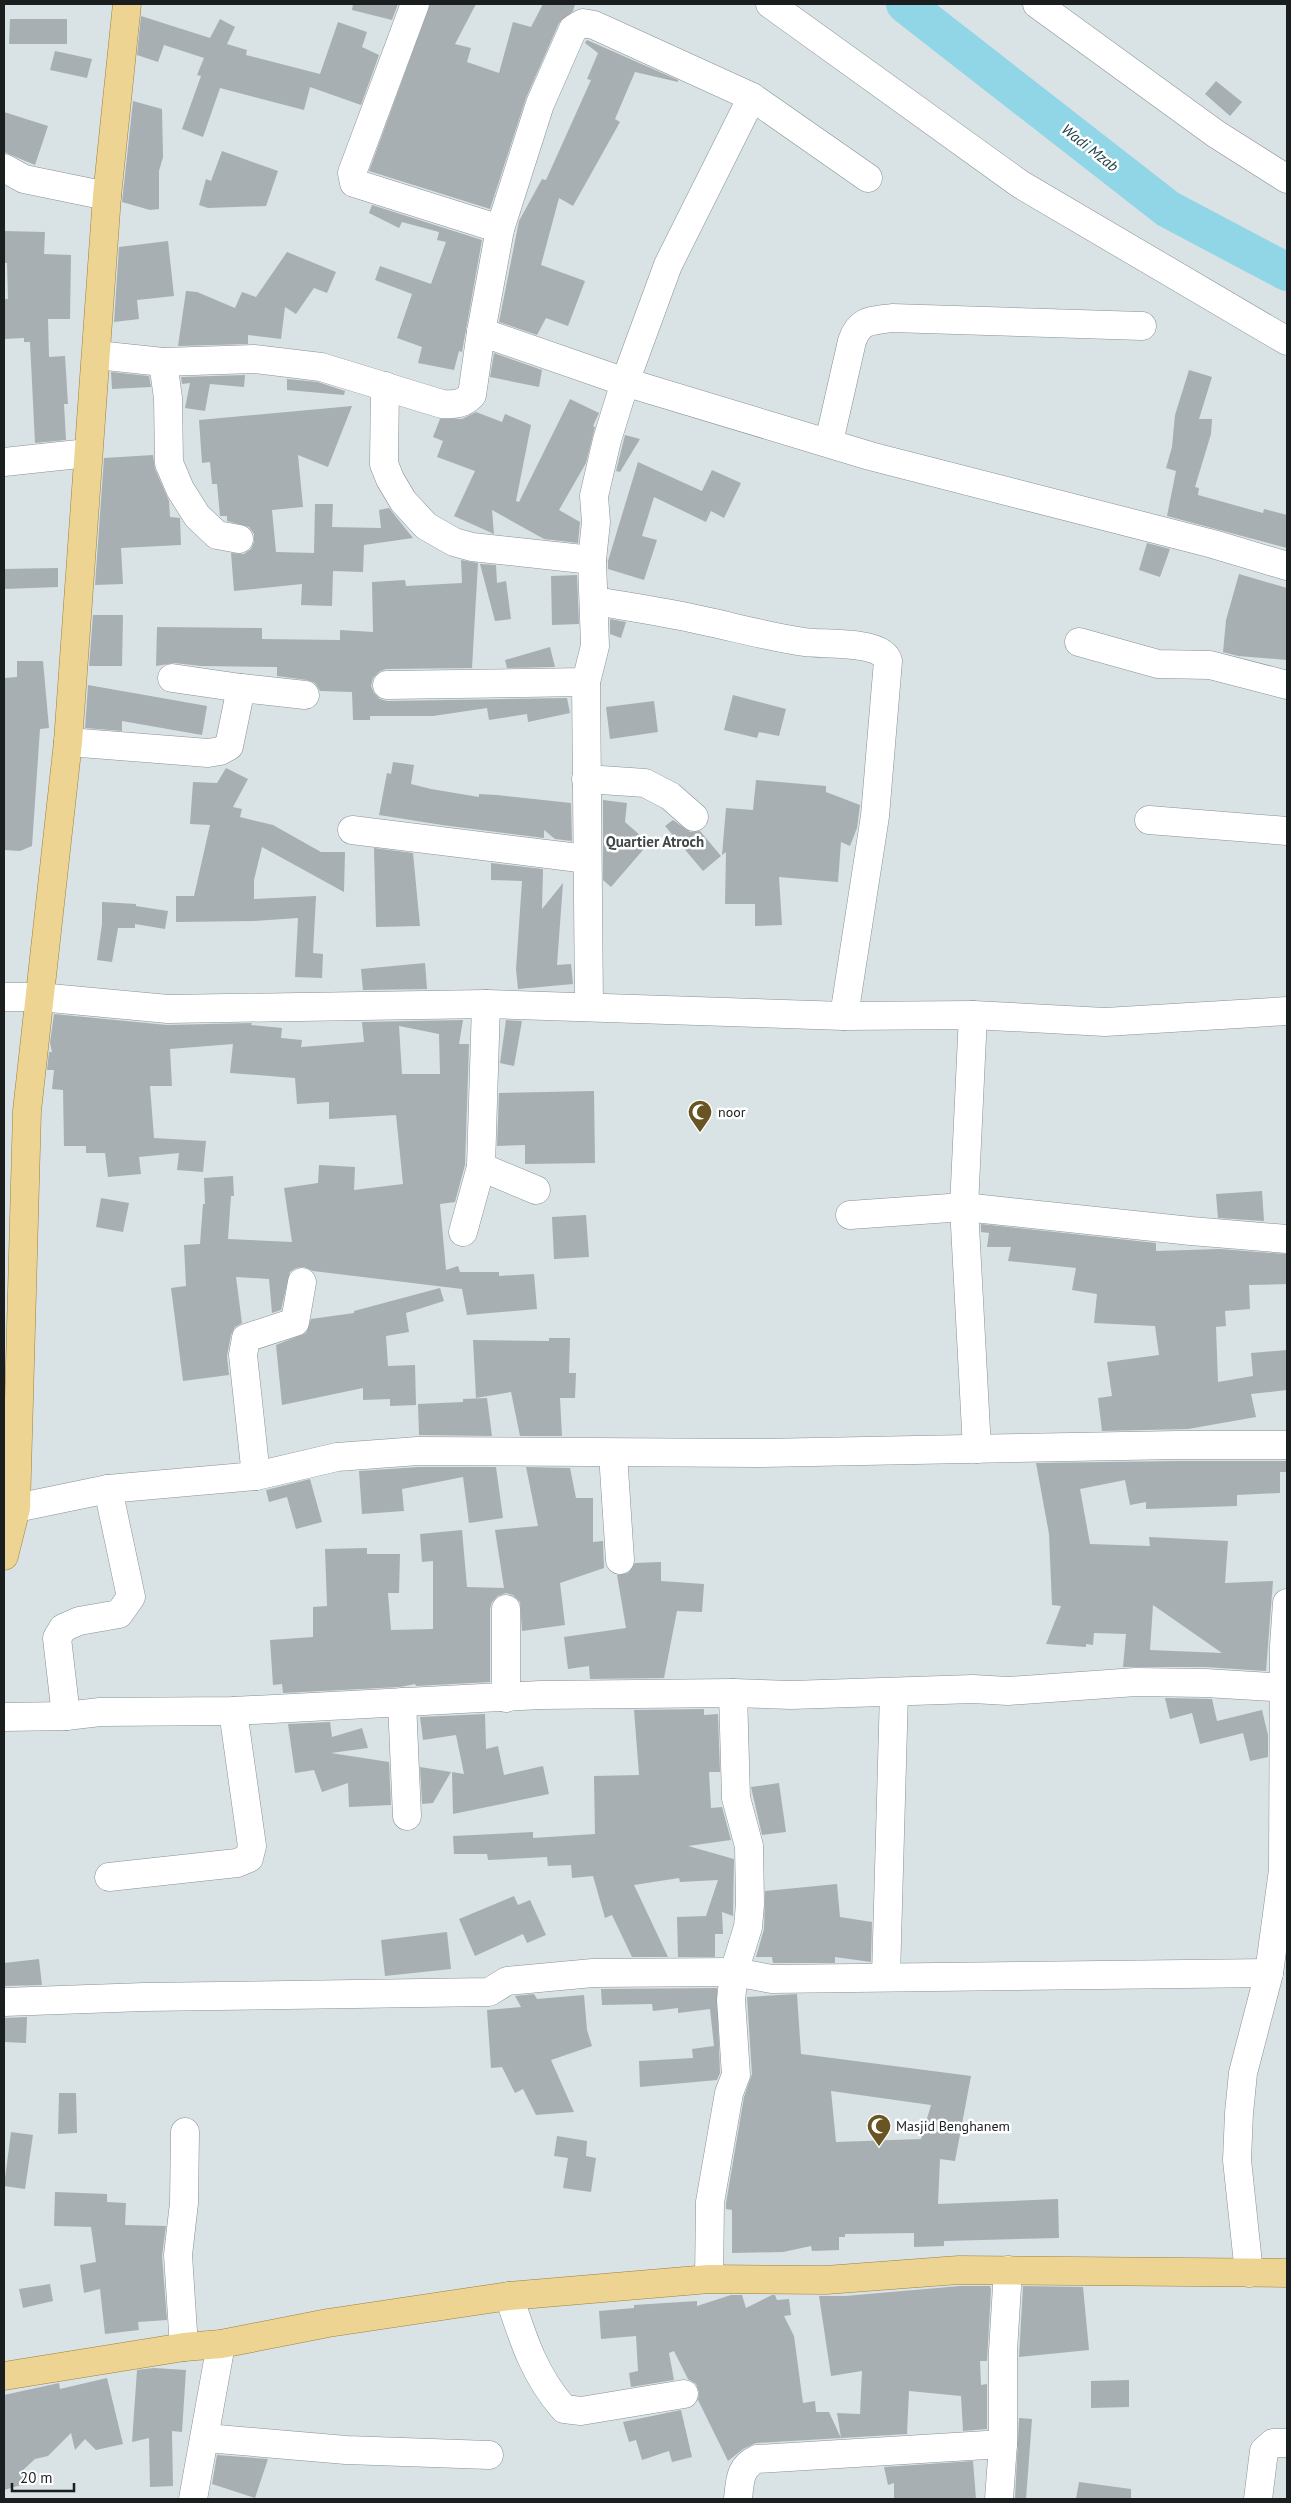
<svg xmlns="http://www.w3.org/2000/svg" width="1291" height="2503" viewBox="0 0 1291 2503" font-family="'PT Sans',sans-serif">
<rect width="100%" height="100%" fill="#d9e2e5"/>
<g fill="none" stroke-linecap="round" stroke-linejoin="round">
<path stroke="#90d6e7" stroke-width="38" d="M905,4L1168,209L1287,272"/>
</g>
<g fill="#a7afb2" fill-rule="evenodd">
<path d="M353,4H398L392,20L352,10Z"/>
<path d="M430,4H476L455,44L471,48L467,62L499,73L513,22L531,27L543,4H575L573,11L559,23L526,98L490,209L369,171Z"/>
<path d="M141,16L210,38L220,19L235,27L227,44L247,50L246,55L320,74L338,22L367,32L362,47L379,55L361,105L310,87L304,110L220,88L203,137L182,129L201,76L197,75L204,58L164,45L158,62L137,55Z"/>
<path d="M10,19H67V44H9Z"/>
<path d="M587,40L678,80V82L635,72L615,119L620,122L573,206L559,198L541,265L585,281L568,326L546,318L537,335L499,322L519,221L542,179L546,180L591,80L587,79L598,53L585,43Z"/>
<path d="M55,51L92,59L87,78L50,70Z"/>
<path d="M1216,81L1242,102L1230,116L1205,94Z"/>
<path d="M133,101L162,109L163,157L159,171V209L150,210L122,202Z"/>
<path d="M4,112L48,126L35,165L4,152Z"/>
<path d="M222,151L278,171L266,206L208,208L199,205L206,179L211,181Z"/>
<path d="M372,205L482,240L462,352L459,351L454,370L418,363L422,347L397,338L412,294L375,280L380,266L431,284L446,242L437,240L439,232L402,222L399,228L369,213Z"/>
<path d="M4,231L45,232L44,254L71,255L70,319H48L49,357L65,356L68,404H64L66,440L35,443L30,342H24V338L4,339V299H8L7,263H4Z"/>
<path d="M168,241L174,296L137,300L139,319L114,322L119,247Z"/>
<path d="M287,252L336,272L327,293L314,288L296,314L285,307L281,339L248,335V344L178,346L186,291L197,292L235,308L242,292L256,297Z"/>
<path d="M494,353L542,370L539,387L490,377Z"/>
<path d="M1189,370L1212,377L1199,419H1212L1211,434L1195,487L1199,488L1198,495L1263,513L1264,509L1287,515V548L1167,516L1176,471L1166,468L1172,447L1175,415Z"/>
<path d="M111,372L149,376L151,387L112,389Z"/>
<path d="M245,375L244,387L210,384L205,411L185,408L190,383L182,384L181,377Z"/>
<path d="M287,379L318,382L345,391L344,395L287,390Z"/>
<path d="M570,399L599,413L593,426L595,427L586,463L559,510L580,522L578,543L544,539L492,510L494,534L454,516L475,471L437,457L443,441L433,437L440,419H462L476,412L502,422L505,414L531,425L516,501L519,502Z"/>
<path d="M352,406L328,467L298,455L303,507L272,510L276,552L314,553L315,504H333L332,527L381,528L379,510L389,508L413,538L364,545L363,572L333,571L332,606L301,605L302,584L234,591L231,553L244,554L251,549L254,542V534L249,527L227,521V516H220L217,484H212L210,462L202,463L199,420Z"/>
<path d="M625,435L640,439L620,472L616,471Z"/>
<path d="M153,455L155,469L169,501L170,517L180,518L181,545L121,548L123,584L95,585L104,458Z"/>
<path d="M638,462L702,491L712,470L741,483L724,518L711,511L706,522L654,497L642,536L657,540L644,580L608,569V561Z"/>
<path d="M1147,543L1170,549L1160,577L1139,570Z"/>
<path d="M461,560L478,563L472,668L386,669L379,672L373,678L371,686L374,693L380,699L387,701L567,698L570,713L528,722L527,714L489,720L487,708L433,716H370V720H353L352,692L320,691L315,683L307,680L277,676V667L201,666L174,663L156,666L157,627L262,628V639L340,640V630L373,632L372,582L405,580L406,586L462,583Z"/>
<path d="M480,564L496,565L497,583L506,581L511,619L495,621Z"/>
<path d="M58,568V587L4,589V569Z"/>
<path d="M1239,574L1287,588V660L1238,656L1223,652L1226,620Z"/>
<path d="M577,575L579,624L552,625L551,576Z"/>
<path d="M93,615H123L122,666H89Z"/>
<path d="M610,619L626,622L621,638L610,634Z"/>
<path d="M550,647L555,667L507,668L505,660Z"/>
<path d="M17,661H43L49,728L40,729L32,846L20,851L4,850V678L17,677Z"/>
<path d="M88,685L207,706L202,735L122,721V731L85,728Z"/>
<path d="M733,695L786,709L779,736L759,732L757,738L724,730Z"/>
<path d="M654,701L658,732L610,739L606,707Z"/>
<path d="M393,762L414,765L411,784L431,789L479,797V794L497,795L571,803L572,841L555,839L544,830V838L442,825L379,815L387,773L391,774Z"/>
<path d="M226,768L248,779L233,807L242,809L240,817L273,825L321,852H345L344,892L262,847L254,880V899L316,896L313,953L323,954L322,978L295,977L298,918L254,921L176,922V896H194L210,825L190,824L193,782L217,783Z"/>
<path d="M756,780L826,786V792L860,805L857,828L850,846L841,842L838,882L779,877L782,925L755,926V904H725L726,852L722,855L726,808L753,810Z"/>
<path d="M603,800L627,803L625,822L649,843L611,887L603,880Z"/>
<path d="M673,820L690,832L700,831L721,856L703,871L665,826Z"/>
<path d="M374,848L413,853L420,926L376,927Z"/>
<path d="M491,863L543,869L542,909L563,883L557,965L571,964L573,984L518,989L516,969L522,881L491,880Z"/>
<path d="M102,902L136,904V906L168,911L165,929L135,924V928H118L112,962L97,960L102,924Z"/>
<path d="M425,963L427,989L363,990L361,969Z"/>
<path d="M54,1014L167,1025L252,1023L251,1025L282,1028L281,1038L302,1040L301,1047L364,1042L362,1022L463,1020L459,1044H469L465,1165L455,1202L440,1204L446,1270L458,1266L460,1272H499V1276L534,1274L537,1309L467,1315L462,1289L313,1271L304,1267L296,1268L290,1272L281,1310L272,1313L269,1279L236,1277L242,1323L235,1327L231,1335L227,1356L229,1375L183,1381L171,1288L186,1286L184,1245L200,1244L203,1204H205L204,1178L233,1176L234,1196H231L228,1239L292,1242L284,1188L318,1183L319,1165L355,1167L354,1190L403,1184L396,1115L329,1119V1102L297,1104L295,1078L230,1073L233,1044L170,1049L172,1086H150L154,1138L206,1141L203,1172L177,1170L179,1153L139,1157L141,1174L108,1177L105,1153H86V1146H64L63,1090L52,1089L54,1070H47L49,1052H52L50,1043ZM399,1026L439,1034L440,1074H402Z"/>
<path d="M506,1020L522,1021L514,1066L500,1063Z"/>
<path d="M594,1091L595,1163L525,1164V1145L497,1146L499,1093Z"/>
<path d="M1262,1191L1264,1221L1218,1218L1216,1194Z"/>
<path d="M101,1198L129,1203L123,1232L96,1227Z"/>
<path d="M586,1215L589,1257L554,1259L552,1217Z"/>
<path d="M981,1224L1156,1243V1251L1220,1249L1287,1254V1284L1249,1285L1250,1309L1225,1311L1226,1326L1216,1327L1218,1382L1253,1376L1251,1353L1287,1350V1390L1251,1394L1256,1417L1188,1429L1102,1431L1098,1398L1112,1396L1107,1362L1159,1355L1155,1326L1094,1323L1097,1294L1072,1290L1076,1268L1008,1261L1011,1247H987L989,1233L981,1232Z"/>
<path d="M440,1288L444,1301L406,1313L409,1332L386,1336L388,1366L415,1365L416,1405L390,1406V1399L363,1400V1388L282,1405L276,1345L306,1333L311,1319L354,1313V1311Z"/>
<path d="M549,1338H570L569,1373H576L575,1398H560L562,1436H520L511,1392L476,1398L473,1340L549,1341Z"/>
<path d="M487,1398L492,1436L419,1435L418,1404L463,1402V1399Z"/>
<path d="M1178,1461H1287V1472H1280V1493L1237,1495V1506L1146,1509V1502L1130,1505L1125,1480L1080,1489L1090,1544L1150,1546L1149,1537L1228,1541L1225,1583L1273,1581L1266,1671L1205,1667H1123L1126,1634L1094,1633L1093,1645L1086,1644V1647L1046,1644L1061,1606L1052,1605L1049,1534L1036,1463ZM1153,1605L1222,1653L1150,1650Z"/>
<path d="M419,1467H496L503,1518L469,1523L463,1477L402,1489L404,1511L362,1514L359,1471Z"/>
<path d="M526,1467L570,1468L576,1498H593V1542L603,1541L604,1568L560,1583L565,1625L522,1631L520,1602L513,1595L506,1593L498,1596L492,1602L490,1609V1682L416,1686L415,1684L400,1687L283,1693L282,1684L273,1685L270,1640L313,1637V1607L327,1606L325,1549L367,1548V1554H400L399,1593H388L391,1630L433,1629V1561L422,1562L420,1534L462,1530L467,1587L504,1588L495,1530L538,1526Z"/>
<path d="M310,1479L322,1522L296,1529L287,1497L269,1502L266,1490Z"/>
<path d="M661,1562V1581L704,1584L702,1612L677,1611L664,1678L590,1679L589,1666L568,1669L564,1637L626,1628L617,1575L628,1573L635,1563Z"/>
<path d="M1165,1698L1212,1699L1217,1721L1262,1710L1268,1735V1757L1250,1761L1243,1733L1200,1744L1192,1713L1170,1719Z"/>
<path d="M704,1709V1715L718,1714L720,1772H709L711,1808L722,1807L731,1840L688,1846L734,1859L733,1916L722,1912L723,1934H715V1957H678L677,1917L706,1916L718,1880L680,1882L679,1878L634,1885L668,1957H632L612,1915L605,1918L593,1876L572,1878L571,1865L548,1866L547,1857L488,1860L487,1854H454L453,1836L533,1832V1838L595,1834L594,1776L639,1775L634,1710Z"/>
<path d="M485,1714L486,1749L498,1746L504,1775L543,1766L549,1794L453,1814L452,1772L464,1774L456,1735L423,1740L420,1717Z"/>
<path d="M330,1722L332,1737L362,1728L368,1748L331,1753L389,1762L391,1805L349,1807L348,1783L322,1792L314,1770L295,1773L288,1724Z"/>
<path d="M420,1767L451,1772L433,1803L422,1804Z"/>
<path d="M779,1783L786,1832L762,1835L751,1787Z"/>
<path d="M837,1884L840,1917L872,1922L871,1962L835,1957V1963H773L772,1957H756L764,1929L765,1891Z"/>
<path d="M514,1896L518,1905L530,1900L546,1935L527,1943L523,1934L475,1956L459,1919Z"/>
<path d="M447,1932L451,1969L385,1976L381,1940Z"/>
<path d="M39,1959L42,1985L4,1986V1963Z"/>
<path d="M717,1988L720,2073L717,2080L640,2087L639,2061L693,2058L692,2049L714,2046L710,2009L678,2013V2008L653,2011L652,2004L602,2005L601,1989Z"/>
<path d="M534,1994L537,1999L584,1995L587,2030L592,2046L551,2060L574,2112L536,2115L523,2089L515,2093L502,2067L491,2068L487,2010L521,2007L515,1996Z"/>
<path d="M797,1994L801,2054L971,2076L955,2161L940,2159L938,2204L1058,2199L1059,2238L944,2241V2246L914,2247V2233L845,2234V2237H839V2250L812,2251L811,2246L783,2252L732,2253V2210L726,2209V2203L744,2097L752,2074L747,1997ZM831,2091L931,2105L921,2139L836,2142Z"/>
<path d="M27,2017L26,2043L4,2042V2018Z"/>
<path d="M59,2093H76L77,2133L58,2134Z"/>
<path d="M11,2132L33,2135L25,2189L4,2186Z"/>
<path d="M557,2136L587,2141L586,2156L596,2158L591,2192L563,2188L568,2158L554,2156Z"/>
<path d="M55,2192L107,2194V2202L126,2203L125,2225L166,2226L162,2256L167,2320L138,2322L139,2330L105,2334L100,2289L84,2293L80,2265L96,2262L91,2227L54,2226Z"/>
<path d="M50,2284L53,2301L23,2308L19,2289Z"/>
<path d="M960,2286H990L991,2289L987,2361H980L981,2385L987,2384V2429L963,2431L961,2396L909,2391L907,2434L756,2443L743,2449L728,2461L698,2400L699,2392L696,2384L688,2379L674,2351L669,2353L674,2380L631,2387L629,2373L638,2371L636,2336L601,2339L599,2311L634,2308V2305L697,2301V2306L731,2295H742L746,2308L772,2295H775L777,2300L789,2299L791,2315L784,2316L794,2336L803,2403L815,2401L816,2412H829L841,2438L837,2413L860,2414L862,2371L831,2376L819,2296H845Z"/>
<path d="M1023,2286L1083,2287L1089,2350L1019,2357Z"/>
<path d="M154,2368L186,2370L182,2432L172,2431L173,2486L150,2487L149,2438L132,2442L137,2370Z"/>
<path d="M107,2378L123,2444L96,2450L85,2439L75,2450L71,2433L48,2456L35,2459L22,2471L25,2484L4,2490V2395L59,2383L60,2389Z"/>
<path d="M1129,2380V2407L1091,2408V2381Z"/>
<path d="M681,2410L692,2457L672,2462L669,2451L642,2460L636,2440L629,2442L623,2422Z"/>
<path d="M1019,2418L1032,2419L1026,2499H1015Z"/>
<path d="M217,2455L268,2459L255,2498L212,2484Z"/>
<path d="M973,2461L976,2499H894V2483L888,2485L884,2467Z"/>
<path d="M1079,2482L1131,2489V2499H1076Z"/>
</g>
<g fill="none" stroke-linecap="round" stroke-linejoin="round">
<defs>
<g id="minor">
<path d="M415,4L352,173L354,183L500,229"/>
<path d="M770,4L1020,184L1287,341"/>
<path d="M1037,4L1216,134L1287,179"/>
<path d="M4,168L24,179L107,196"/>
<path d="M481,332L500,229L540,104L573,29L583,23L594,25L752,97L868,178"/>
<path d="M97,355L163,362L254,359L321,367L442,404C455,405 463,404 472,395L481,332L625,382L870,456L1213,544L1287,566"/>
<path d="M163,362L168,398L169,463L180,489L197,516L217,535L239,539"/>
<path d="M385,386L384,464L390,479L403,501L426,526L454,542L472,547L592,560"/>
<path d="M829,442L852,341C860,319 871,321 892,318L1142,326"/>
<path d="M4,462L88,453"/>
<path d="M595,601C630,607 665,612 700,620C734,627 769,637 804,642C823,645 882,640 888,661L875,816L844,1016"/>
<path d="M1079,642L1158,664L1210,665L1287,685"/>
<path d="M172,678L241,688"/>
<path d="M387,685L586,682"/>
<path d="M68,742L208,753L220,751L229,746L241,688L305,695"/>
<path d="M586,779L645,783L670,796L694,817"/>
<path d="M1149,820L1287,831"/>
<path d="M352,830L587,859"/>
<path d="M4,997H39L168,1009L486,1004L844,1016L973,1015L1105,1022L1287,1011"/>
<path d="M589,1006L586,682L595,646L592,560L596,522L594,496L607,440L625,382L668,265L752,97"/>
<path d="M973,1015L964,1207L977,1449"/>
<path d="M481,1167L536,1190"/>
<path d="M850,1215L964,1207L1191,1231L1287,1239"/>
<path d="M463,1232L481,1167L486,1004"/>
<path d="M613,1454L620,1560"/>
<path d="M256,1476L243,1355L246,1338L295,1322L302,1282"/>
<path d="M4,1507L16,1508L108,1489L256,1476L337,1457L418,1451L758,1453L1178,1445H1287"/>
<path d="M506,1609V1698"/>
<path d="M402,1702L407,1816"/>
<path d="M66,1716L57,1638L63,1628L79,1621L119,1614L131,1597L108,1489"/>
<path d="M4,1717L66,1716L100,1712L233,1711L540,1695L733,1693L791,1695L973,1689L1008,1691L1136,1682L1205,1683L1287,1688"/>
<path d="M109,1877L237,1863L249,1858L252,1846L233,1711"/>
<path d="M886,1976L894,1692"/>
<path d="M4,2002L144,1997L489,1992L507,1981L593,1973L734,1972L772,1979L1269,1973"/>
<path d="M1249,2273L1237,2160L1239,2113L1243,2073L1269,1973L1283,1870L1284,1646L1287,1603"/>
<path d="M709,2279L710,2202L729,2093L736,2075L731,2000L734,1972L748,1927L750,1904L749,1846L736,1798L733,1693"/>
<path d="M509,2296C523,2339 534,2375 564,2409L581,2411L684,2394"/>
<path d="M184,2347L178,2255L184,2203L185,2132"/>
<path d="M206,2438L346,2450L489,2455"/>
<path d="M193,2499L221,2344"/>
<path d="M738,2499C740,2482 739,2467 757,2459L1003,2444"/>
<path d="M999,2499L1003,2444V2351L1008,2270"/>
<path d="M1258,2499L1264,2451L1273,2443H1287"/>
</g>
<g id="major">
<path d="M4,1556L16,1508L27,1111L68,742L107,196L127,4"/>
<path d="M4,2376L184,2347L221,2344L328,2323L509,2296L709,2279L826,2280L959,2270L1287,2273"/>
</g>
</defs>
<use href="#minor" stroke="#899194" stroke-width="29"/>
<use href="#major" stroke="#9d813b" stroke-width="29"/>
<use href="#minor" stroke="#fff" stroke-width="28"/>
<use href="#major" stroke="#eed492" stroke-width="28"/>
</g>
<defs>
<symbol id="mosque-pin" viewBox="-11 -11 22 30"><path d="M0 17L-7.5 6A9.5 9.5 0 1 1 7.5 6Z" fill="#695523" stroke="#fff"/><path d="M3.5-4.9A6 6 0 1 0 3.5 4.9A5 5 0 1 1 3.5-4.9Z" fill="#fff"/></symbol>
</defs>
<g fill-rule="evenodd">
<use href="#mosque-pin" x="686" y="1098" width="28" height="38"/>
<use href="#mosque-pin" x="865" y="2112" width="28" height="38"/>
</g>
<g text-anchor="middle" stroke-width="5" stroke-linejoin="round" paint-order="stroke">
<g font-size="14" fill="#1b1e1f" stroke="#fff" text-anchor="start">
<text x="718" y="1117">noor</text>
<text x="896" y="2131">Masjid Benghanem</text>
</g>
<g font-size="15" font-style="italic" fill="#173840" stroke="#fff">
<text transform="translate(1090 148) rotate(38)" y="5">Wadi Mzab</text>
</g>
<g font-size="15" font-weight="bold" fill="#3f4749" stroke="#fff">
<text x="655" y="847">Quartier Atroch</text>
</g>
</g>
<rect width="1291" height="2503" fill="none" stroke="#1b1e1f" stroke-width="10"/>
<path d="M12 2483v8h62v-8" fill="none" stroke="#1b1e1f" stroke-width="2.5"/>
<text x="20" y="2483" font-size="15" fill="#1b1e1f" stroke="#ffffff" stroke-width="4" paint-order="stroke">20 m</text>
</svg>
